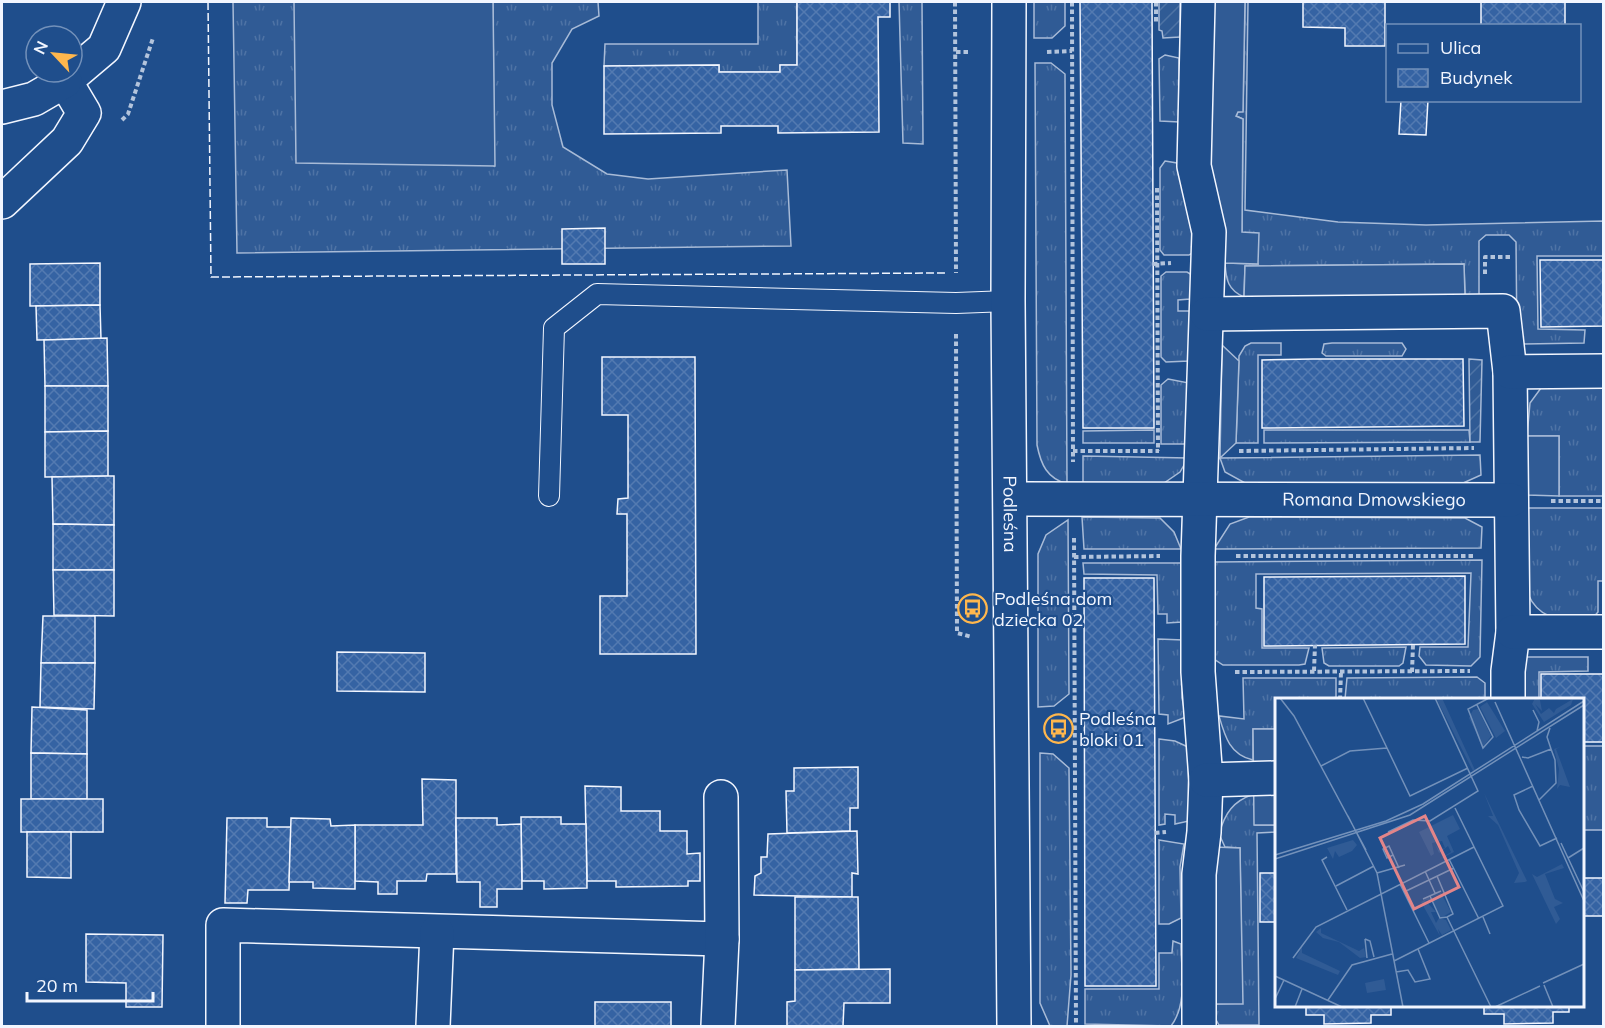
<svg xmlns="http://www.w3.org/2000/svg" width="1605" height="1028" viewBox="0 0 1605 1028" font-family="Mulish,sans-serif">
<defs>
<pattern id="grass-tufts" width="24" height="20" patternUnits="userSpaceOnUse" patternTransform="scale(1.5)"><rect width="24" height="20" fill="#305b95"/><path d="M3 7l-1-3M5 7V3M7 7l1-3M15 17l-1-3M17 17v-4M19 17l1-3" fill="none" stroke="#4e73a5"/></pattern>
<pattern id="garden-furrows" width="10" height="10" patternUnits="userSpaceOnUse" patternTransform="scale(1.5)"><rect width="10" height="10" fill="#305b95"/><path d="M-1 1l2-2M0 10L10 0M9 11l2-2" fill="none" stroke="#4e73a5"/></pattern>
<pattern id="building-cross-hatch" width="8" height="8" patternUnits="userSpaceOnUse" patternTransform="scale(1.5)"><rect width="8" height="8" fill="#3563a3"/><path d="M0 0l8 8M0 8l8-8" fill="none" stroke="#537ab1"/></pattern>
</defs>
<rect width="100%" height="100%" fill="#1f4e8c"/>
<g fill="url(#grass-tufts)" stroke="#a8bbd7" stroke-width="1.5">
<path d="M233,2H295L494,166L493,2H598L599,16L572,29L552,63V105L563,147L607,174L648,179L787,170L791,246L237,253Z"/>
<path d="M758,2H797V65H780V72H719V65L604,66L605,44H758Z"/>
<path d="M899,2H922L923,144L903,143Z"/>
<path d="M1034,2H1065V26L1052,38H1034Z"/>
<path d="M1245,2H1248L1245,210L1338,222L1426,225L1603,221V256H1537L1538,329L1585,330L1584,343L1517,344L1516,242L1509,235H1486L1479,241V295H1465L1464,264L1245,266L1244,297C1228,290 1226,280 1225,263L1258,264L1242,232L1243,119L1236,116L1238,112L1243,111Z"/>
<path d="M1165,55L1179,58V122L1160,121L1159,59Z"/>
<path d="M1035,63H1051L1065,74L1067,484C1047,478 1041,465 1037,445Z"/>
<path d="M1165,161L1177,163L1193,233L1192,253L1189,255H1164L1160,250V168Z"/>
<path d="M1166,272H1187L1192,275L1190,299L1178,300V311H1190L1189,361L1166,362L1161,357V276Z"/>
<path d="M1251,343H1281V355H1258V443H1236L1239,356L1245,346Z"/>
<path d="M1332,343H1402L1406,349L1402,356H1326L1322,353L1324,344Z"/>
<path d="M1168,379L1189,383L1187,444H1161V385Z"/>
<path d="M1603,380V496H1559V436H1527L1530,403L1541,388Z"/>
<path d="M1154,430V443H1083V431Z"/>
<path d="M1264,430H1469L1470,442L1264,443Z"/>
<path d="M1480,455L1481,475L1461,484L1245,483L1225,472L1220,458Z"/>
<path d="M1083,456L1188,458L1180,472L1164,483L1083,484Z"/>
<path d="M1527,508H1603V581H1598V612L1590,621C1563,619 1540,622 1528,594Z"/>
<path d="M1082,517L1160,518L1174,532L1181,549H1084Z"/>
<path d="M1249,517L1465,518L1482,527L1481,548L1214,549L1230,524Z"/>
<path d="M1068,520L1069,694L1054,706L1038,707V554L1046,535Z"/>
<path d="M1482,560L1480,657L1471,666L1426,665L1419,656L1420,647H1468L1471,573L1256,574V608L1262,609V648H1309L1305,664L1299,665H1223L1214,659V562Z"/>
<path d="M1083,563H1183L1182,622L1167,623V614H1158L1157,575L1084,574Z"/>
<path d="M1158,639L1183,640L1182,698L1186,717L1168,724V715L1159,714Z"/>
<path d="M1406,647L1403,663L1399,666H1329L1324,663L1322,648Z"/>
<path d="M1522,657H1588V671L1539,672V699L1521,700Z"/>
<path d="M1477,677L1485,683V698L1345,699L1347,678Z"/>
<path d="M1243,678H1336V699L1276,700V729H1253V760C1230,755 1225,737 1219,716L1244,719Z"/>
<path d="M1159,739L1175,741L1188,747L1189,821L1175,824V815L1165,814V824L1159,825Z"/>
<path d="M1582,746H1603V830H1583Z"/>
<path d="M1040,753L1053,754L1069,768L1071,975L1067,1026H1050L1040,1003Z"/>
<path d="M1254,794L1255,825H1276V832L1257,833L1259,1025H1219L1215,1018L1213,1004L1242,1003L1240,848L1225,847L1219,834C1225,813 1233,801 1254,794Z"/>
<path d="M1159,840L1184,844L1180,867L1181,918L1169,924H1159Z"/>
<path d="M1173,941L1181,944C1181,970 1188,1004 1171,1026L1085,1024V989H1159V953H1172Z"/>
</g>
<g fill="url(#garden-furrows)" stroke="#a8bbd7" stroke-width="1.5">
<path d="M1159,2H1180V37L1163,38L1162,31L1159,30Z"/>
<path d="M1469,359L1482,360L1480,442H1470Z"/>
</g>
<g fill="#305b95" stroke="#a8bbd7" stroke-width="1.5">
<path d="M294,2H493L495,166L296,163Z"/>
<path d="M1212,2H1245L1243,112H1238L1236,116L1243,119L1242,232L1259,233L1258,264L1225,263V231L1211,168L1210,151Z"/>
<path d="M1464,264L1465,295L1244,297L1245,266Z"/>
<path d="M1222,345L1239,361L1236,443L1220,458Z"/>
<path d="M1527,436H1559V496L1527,495Z"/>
<path d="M1253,729H1276V825H1254Z"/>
<path d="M1214,847L1240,848L1243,1004H1213Z"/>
</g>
<g fill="url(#building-cross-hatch)" stroke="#f2f6ff" stroke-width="1.5">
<path d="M797,2H890V17H878L879,132L778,133V126H721V133L604,134V66L719,65V72H780V65H797Z"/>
<path d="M1080,2H1152L1154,428H1083Z"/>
<path d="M1303,2H1385V46H1345V28L1303,27Z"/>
<rect x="1481" y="2" width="84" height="24"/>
<path d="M1401,100H1428L1426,135L1399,134Z"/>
<path d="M605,228V264H562V229Z"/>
<path d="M1540,260H1604V326L1541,327Z"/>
<path d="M100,263V305L30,306V264Z"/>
<path d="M100,305L101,339L37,340L36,306Z"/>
<path d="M107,338L108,386H45L44,340Z"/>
<path d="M602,357H695L696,654H600V596H627V514H617L618,499L628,498V415H602Z"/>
<path d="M1313,359H1463L1464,426L1262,428V360Z"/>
<path d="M45,386H108V431L45,432Z"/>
<path d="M108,431V476L45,477V432Z"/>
<path d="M108,476H114V525L53,524L52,477Z"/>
<path d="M53,524L114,525V570H53Z"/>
<path d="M53,570H114V616L54,615Z"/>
<path d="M1465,576V644L1264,646V577Z"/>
<path d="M1084,578H1154L1156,986H1085Z"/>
<path d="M43,616H95V663H41Z"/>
<path d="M337,652L425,653V692L337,691Z"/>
<path d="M41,663H95L94,709L40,707Z"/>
<path d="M1541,674H1604V742H1582V700H1541Z"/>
<path d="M32,707L87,710V754L31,753Z"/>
<path d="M31,753L87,754V799H31Z"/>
<path d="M858,767V808H850V831L787,833L786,791H794V768Z"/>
<path d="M422,779L456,780V874H427L426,881H397V894H378V882L355,881V825H423Z"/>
<path d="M585,786L621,787V811H660V831H687V854L700,853V881H688V886L616,887V881H587Z"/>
<rect x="21" y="799" width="82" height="33"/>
<path d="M521,817H561V824H586L587,888L544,889V881H522Z"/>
<path d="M227,818H267V827H291L289,890H248L247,903H225Z"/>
<path d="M291,818L330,819L331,826L355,825V889L313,888V882H289Z"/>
<path d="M456,818H497V825L521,824L522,889H497V907H480V882H457Z"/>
<path d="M857,831L858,874L852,873V897L754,895L755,876L761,873V857H767L768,834Z"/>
<path d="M27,832H71V878L27,877Z"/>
<rect x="1260" y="873" width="16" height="49"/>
<rect x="1583" y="878" width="21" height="38"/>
<path d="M795,897H858L859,969L795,970Z"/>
<path d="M86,934L163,935L162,1007H126V983L86,982Z"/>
<path d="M890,969V1003H844L843,1026H787V1002L795,1001V970Z"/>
<rect x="595" y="1002" width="76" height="24"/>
<path d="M1306,1006H1391V1015H1371V1023L1324,1024V1015H1306Z"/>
<path d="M1484,1006H1569V1012H1553V1023L1504,1024V1014H1484Z"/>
</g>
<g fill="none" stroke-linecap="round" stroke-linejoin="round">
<defs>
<path id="service" d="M549,496L554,328L597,294L956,303L1008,301"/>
<g id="minor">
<path id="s1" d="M1009,2L1008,301L1014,1026"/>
<path d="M1198,2L1194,166L1209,232L1198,556V672L1206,780L1204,832L1199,874V1026"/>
<path d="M2,202L67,141L84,113L65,81L104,48L124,2"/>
<path d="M1207,314L1503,311L1510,372L1513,632L1508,671V700"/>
<path d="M1510,372L1604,371"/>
<path id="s2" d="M1012,499L1511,500"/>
<path d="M1513,632H1604"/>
<path d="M1206,780L1276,778"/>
<path d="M223,1026V925L722,939"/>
<path d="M433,1026L437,932"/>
<path d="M718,1026L722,939L721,797"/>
</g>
<path id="secondary" d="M2,107L34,99L65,81"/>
</defs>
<use href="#service" stroke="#f2f6ff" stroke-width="22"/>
<use href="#minor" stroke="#f2f6ff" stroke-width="36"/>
<use href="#secondary" stroke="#f2f6ff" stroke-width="36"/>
<g stroke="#b3c4dc" stroke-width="4" stroke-dasharray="4.5 3" stroke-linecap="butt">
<path d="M955,2L956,273"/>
<path d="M1072,2L1073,462"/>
<path d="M1156,2V24"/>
<path d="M956,52H970"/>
<path d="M1047,52L1072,51"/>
<path d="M122,120L128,114L153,38"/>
<path d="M1157,188L1158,451"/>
<path d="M1153,264L1171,263"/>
<path d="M1485,274V257H1510"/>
<path d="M956,334L957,633L972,637"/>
<path d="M1073,451H1159"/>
<path d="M1239,451L1474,448"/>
<path d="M1551,501H1604"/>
<path d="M1074,538L1076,1026"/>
<path d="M1236,556H1475"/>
<path d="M1074,557L1160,556"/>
<path d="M1314,671L1315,645"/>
<path d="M1235,672L1470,671"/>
<path d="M1412,672L1413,645"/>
<path d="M1340,700L1341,672"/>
<path d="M1155,833L1166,832"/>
</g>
<use href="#service" stroke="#1f4e8c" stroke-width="20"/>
<use href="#minor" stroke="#1f4e8c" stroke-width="33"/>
<use href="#secondary" stroke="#1f4e8c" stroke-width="33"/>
<path stroke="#f2f6ff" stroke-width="1.5" stroke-dasharray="8 3" stroke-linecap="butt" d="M208,2L211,277L945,273"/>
</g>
<defs>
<symbol id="bus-ring" viewBox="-11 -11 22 22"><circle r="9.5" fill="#1f4e8c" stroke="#ffb74d" stroke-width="1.5"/><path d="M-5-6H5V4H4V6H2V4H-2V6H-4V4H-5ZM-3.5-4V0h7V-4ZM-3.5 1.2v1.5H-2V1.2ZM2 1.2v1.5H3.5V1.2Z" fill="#ffb74d"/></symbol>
</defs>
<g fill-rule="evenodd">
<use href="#bus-ring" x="956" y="592" width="33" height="33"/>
<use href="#bus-ring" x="1042" y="712" width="33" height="33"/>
</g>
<g text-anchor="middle" stroke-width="4.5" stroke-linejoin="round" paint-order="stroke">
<g font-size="18" fill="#f2f6ff" stroke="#1f4e8c">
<text dy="6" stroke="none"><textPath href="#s2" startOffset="362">Romana Dmowskiego</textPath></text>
<text dy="6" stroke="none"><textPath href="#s1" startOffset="512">Podleśna</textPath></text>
</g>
<g font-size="18" fill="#f2f6ff" stroke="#1f4e8c" text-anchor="start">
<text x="994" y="605">Podleśna dom<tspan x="994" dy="21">dziecka 02</tspan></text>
<text x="1079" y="725">Podleśna<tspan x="1079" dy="21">bloki 01</tspan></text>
</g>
</g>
<g transform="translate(1275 698)">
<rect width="309" height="309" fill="#1f4e8c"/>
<path d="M161,0H167L200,72L198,73ZM212,4L230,33L221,40L205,9ZM203,11L216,38L208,49L194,20L198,12ZM285,49L281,51L295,89L285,87L282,91L284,71L279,51ZM209,95L252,183L250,184L239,185L244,175L223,127L213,118H218ZM178,117L185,131L172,138L179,154L163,162L176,154L173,148L164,155L160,146L164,152L170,150L167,143L157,145L159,156L156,158L144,134ZM287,166L289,170L270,176L280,201L288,205L279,209L285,221L281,226L257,176L262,179ZM166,195L176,214L166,220L157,202ZM154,199L155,202H150L161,214H156L161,225L164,220L171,222L176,232L167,237L163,231L165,238L146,204ZM46,230V235L84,253L89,250L91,259L85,260L64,244L48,240L41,234ZM27,249V255L65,273L63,277L21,260Z" fill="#305b95"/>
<path d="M260,0L265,2L267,13L260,6L266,16L274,10L279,15L281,11L298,1L296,7L269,24L257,6ZM78,142L82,147L77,153L64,159L60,153L58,161L52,150Z" fill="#305b95"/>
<path d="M109,281L111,292L92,295L90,285Z" fill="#305b95"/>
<path fill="none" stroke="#7391ba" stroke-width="1.5" d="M5,0L19,18L91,152M88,0L135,98L193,70M220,4L309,203M202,7L218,39L208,50L193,11L214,0M258,12L264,24L262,33M275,30L272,39L276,51M247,59L253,60L276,51L280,62L281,85L264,102M46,68L75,53L112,50M258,88L239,97L244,112L265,148L282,140M73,118L102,175L128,309M113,134L138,122L155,123L203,93L160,0M286,145L309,194M0,157L111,123L148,106L309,3M118,157L112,160L108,151L114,148L124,170M52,159L47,162L72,212M293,160L309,150M0,161L135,117L309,7M174,161L204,221M150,173L160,195M102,175L130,167M162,178L178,216L172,219M125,186L154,245M61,188L99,168M129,194L179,170M155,198L165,220L172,219M148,201L166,193M172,219L216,309M208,219L215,236M90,241L95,243L99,259M90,241L92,260M18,260L41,229L199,149M119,263L228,208L180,110M121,274L133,272L140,284L155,281L143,251M0,278L67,309M268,285L309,266M269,287L278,309M0,301L9,282M53,302L77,267L117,256M20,309L27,291M220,309L265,288"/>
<path fill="#e38589" fill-opacity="0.15" stroke="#e38589" stroke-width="3" d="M150,118L184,189L139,211L105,140Z"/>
<rect width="309" height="309" fill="none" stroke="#f2f6ff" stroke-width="3"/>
</g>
<rect width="1605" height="1028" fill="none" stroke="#f2f6ff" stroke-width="6"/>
<rect x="1386" y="24" width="195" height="78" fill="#1f4e8c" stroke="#7391ba" stroke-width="1.5"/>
<rect x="1398" y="44" width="30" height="9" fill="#1f4e8c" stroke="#7391ba" stroke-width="1.5"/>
<text x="1440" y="54" font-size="18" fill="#f2f6ff">Ulica</text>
<rect x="1398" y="69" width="30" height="18" fill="url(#building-cross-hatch)" stroke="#7391ba" stroke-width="1.5"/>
<text x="1440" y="84" font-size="18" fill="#f2f6ff">Budynek</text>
<g transform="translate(54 54) rotate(296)"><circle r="28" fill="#1f4e8c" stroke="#7391ba" stroke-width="1.5"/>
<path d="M0-4.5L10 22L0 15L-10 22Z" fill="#ffb74d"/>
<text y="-9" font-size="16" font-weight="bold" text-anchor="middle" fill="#f2f6ff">N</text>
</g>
<path d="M27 992v9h126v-9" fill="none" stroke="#f2f6ff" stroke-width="3"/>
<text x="36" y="992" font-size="18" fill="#f2f6ff" stroke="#1f4e8c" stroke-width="4.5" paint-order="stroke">20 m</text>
</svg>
